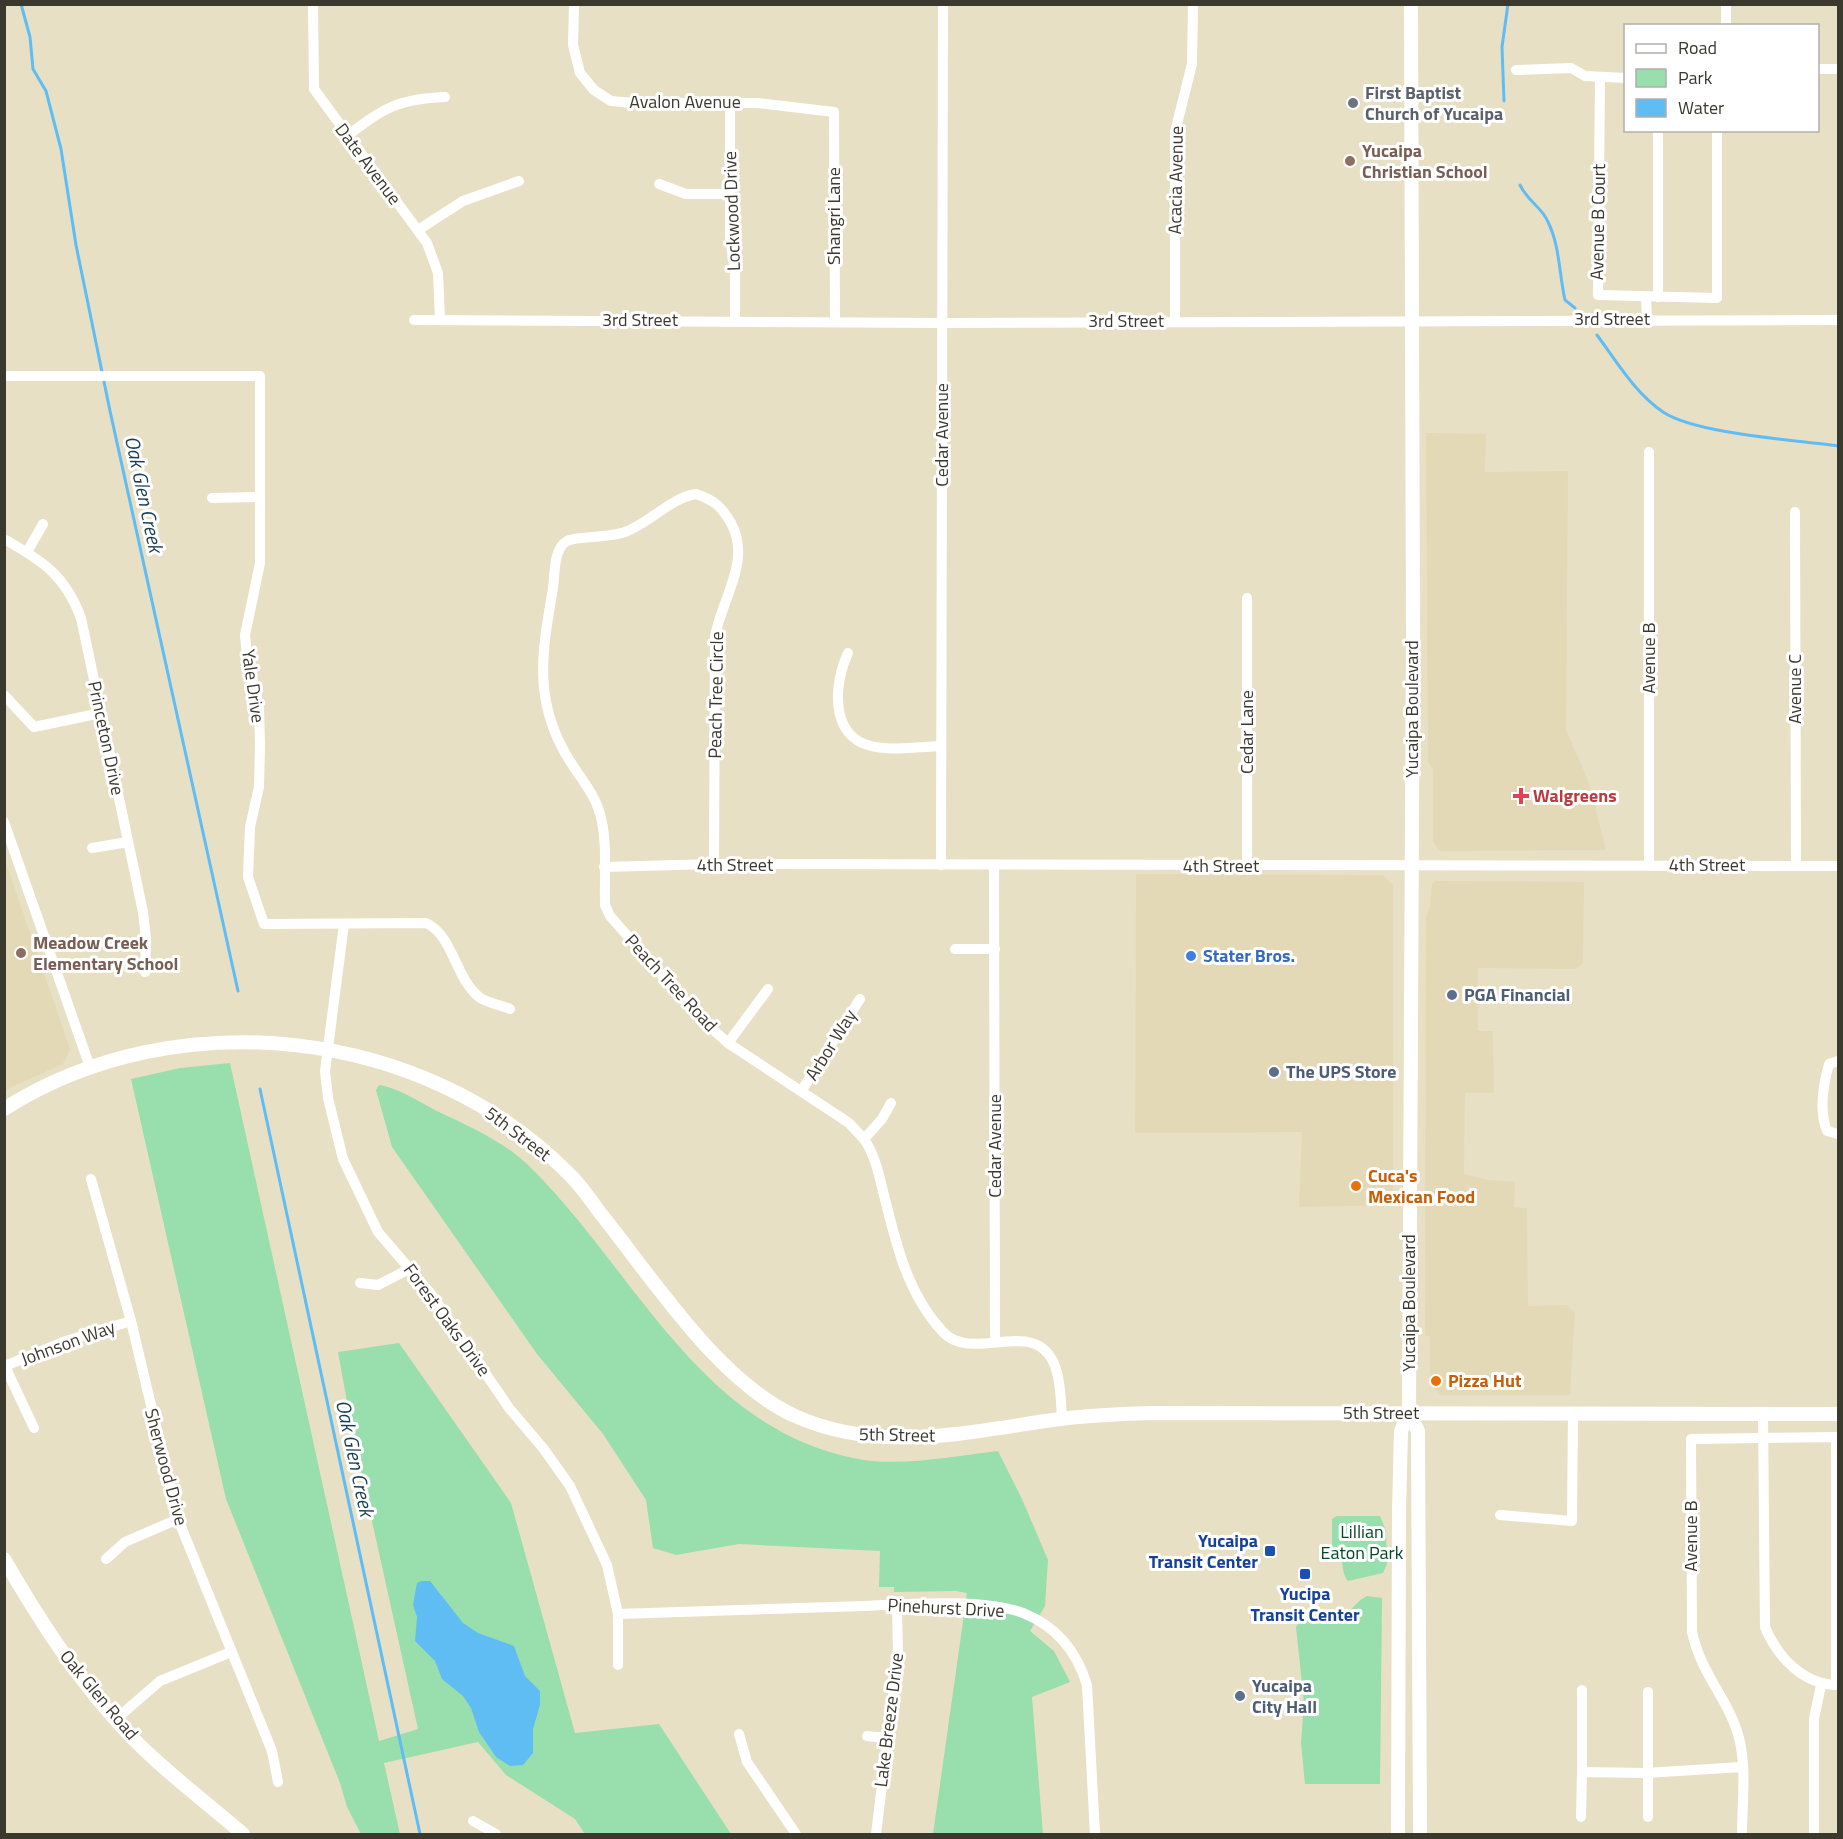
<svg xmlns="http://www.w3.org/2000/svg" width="1843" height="1839" viewBox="0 0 1843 1839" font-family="'Titillium Web',sans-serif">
<rect width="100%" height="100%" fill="#e8e0c5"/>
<g fill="#e4d9b6">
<path d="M1426,433L1486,434L1485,472L1568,471L1566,730L1589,783L1606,850L1440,851L1433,842V770L1428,762Z"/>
<path d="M4,857L70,1049L63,1064L5,1090Z"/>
<path d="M1136,874L1383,875L1393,885V1205L1299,1207L1302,1132L1135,1133Z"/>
<path d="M1436,881L1584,882L1583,963L1576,969L1478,968V1031H1493L1494,1093H1465L1464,1174L1489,1180L1515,1182L1514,1207L1527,1208L1528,1306L1567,1305L1575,1313L1570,1395H1441L1430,1384V1337L1425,1335L1426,917L1430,905L1432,884Z"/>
</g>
<g fill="#99dead">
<path d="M230,1063L379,1741L418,1729L354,1440L338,1352L399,1343L511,1503L575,1733L659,1724L731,1834H585L575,1819L506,1775L478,1742L384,1763L400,1834H361L347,1807L340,1783L226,1499L131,1079L180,1068Z"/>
<path d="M379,1085C400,1088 422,1104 441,1113C471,1127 506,1143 530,1167C634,1269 698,1426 853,1458C897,1468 954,1456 998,1451L1022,1499L1048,1560L1045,1606L1030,1631L1054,1651L1070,1682L1032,1697L1043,1834H933L967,1593L956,1591L894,1592V1587H879L880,1551L739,1544L676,1555L653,1548L646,1500L603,1434L537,1354L392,1147L376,1090Z"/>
<path d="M1380,1516L1386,1531L1387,1564L1383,1573L1348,1581C1339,1570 1347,1557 1332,1547V1519L1337,1516Z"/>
<path d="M1367,1596L1382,1598L1380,1784H1305L1301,1743L1304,1703L1296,1627C1304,1615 1328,1620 1341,1616C1351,1613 1356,1601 1367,1596Z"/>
</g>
<path fill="#60bdf4" d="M421,1581H430L463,1623L478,1633L514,1646L525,1676L540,1691V1705L533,1729V1753L523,1765L510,1766L496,1757L479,1732L471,1708L463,1696L442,1679L435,1661L415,1641L417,1617L413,1605L417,1583Z"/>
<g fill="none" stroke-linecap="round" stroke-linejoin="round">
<g stroke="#60bdf4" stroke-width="3">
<path d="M21,4L30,37L33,69L46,91L61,149L76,245L110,411L238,991"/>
<path d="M1504,101L1502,47L1508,4"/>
<path d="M1520,185C1528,202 1542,207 1548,222C1560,246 1559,274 1565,300L1575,308"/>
<path d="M1597,335C1617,362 1635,393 1663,412C1696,434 1795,440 1838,446"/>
<path d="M260,1089L420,1834"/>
</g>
<g stroke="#fff" stroke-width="10">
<path d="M313,4L314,89L427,243L438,273L440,319"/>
<path d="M574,4L573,45L580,73L594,90L611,101L633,103H757L834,112L835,321"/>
<path d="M1726,4V26"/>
<path d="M1818,69H1838"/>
<path d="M1516,70L1571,68L1585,76L1626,78"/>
<path d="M1600,77L1598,295L1717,298V130"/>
<path d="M730,102V237L735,271V321"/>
<path d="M1658,130V297"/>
<path d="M347,136C384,108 397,99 445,97"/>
<path d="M659,184L686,194H730"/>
<path d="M418,230L463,201L519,181"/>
<path d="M1646,297L1647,320"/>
<path d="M414,320L942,323L1838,320"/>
<path d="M1175,321V132L1192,64L1193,4"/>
<path d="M4,376H260V563L245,635L247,657L259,706L260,746L259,787L250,827L248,877L264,924L426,923C453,935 455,978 479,997C487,1003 501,1005 510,1009"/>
<path d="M1649,452V865"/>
<path d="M212,498L260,497"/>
<path d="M1795,512L1796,865"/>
<path d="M4,539C43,561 65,575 81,618L143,912L146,939L145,972"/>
<path d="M27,552L43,524"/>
<path d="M1247,598V866"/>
<path d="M848,653C834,683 829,736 871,746C892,751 919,747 940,746"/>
<path d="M4,695L34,727L101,713"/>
<path d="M4,822L90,1067"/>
<path d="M92,848L128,842"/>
<path d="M714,864L715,637C721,600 752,561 731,523C722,507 714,500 696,494C670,498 650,523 625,532C609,538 575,536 567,541C553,549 555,575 553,588C543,648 533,695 564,751C575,772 594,791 600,814C608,842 604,876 605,905L610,916L698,1016L728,1043L849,1123L864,1139"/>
<path d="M941,865L943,4"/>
<path d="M994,866L995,1342"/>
<path d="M604,867L714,864L1838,866"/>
<path d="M344,924L325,1071L328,1098L343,1159L378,1232L432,1295L509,1408L543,1448L570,1486L607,1565L618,1614V1665"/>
<path d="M955,949H995"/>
<path d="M728,1043L768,989"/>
<path d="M1838,1061L1829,1064C1823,1085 1819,1111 1827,1131L1838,1134"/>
<path d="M802,1090L860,999"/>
<path d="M891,1103L882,1119L864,1139C877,1158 880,1181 886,1203C897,1248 909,1295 942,1331C973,1366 1038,1312 1056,1369C1061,1385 1061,1403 1062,1419"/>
<path d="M91,1179L131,1321L178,1519L272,1751L278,1782"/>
<path d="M360,1283L378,1285L411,1268"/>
<path d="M4,1364L34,1428"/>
<path d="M5,1366L66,1341L131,1321"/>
<path d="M1763,1413L1765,1627C1778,1658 1804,1685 1838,1685"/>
<path d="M1500,1515L1572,1521L1573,1413"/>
<path d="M106,1559L125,1542L178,1519"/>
<path d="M618,1614C700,1611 782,1608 864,1606C907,1604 983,1598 1023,1613C1056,1626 1077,1652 1087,1685L1095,1834"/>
<path d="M1582,1690V1772"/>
<path d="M1648,1692V1817"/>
<path d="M115,1720L160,1681L231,1652"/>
<path d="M739,1734L747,1762L796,1834"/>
<path d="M867,1736L887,1738"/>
<path d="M1581,1817L1582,1772L1646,1773L1742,1767"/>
<path d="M473,1821L496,1834"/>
<path d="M876,1834L898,1656L897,1605"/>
<path d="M1742,1834C1742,1801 1748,1761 1736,1728C1724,1694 1701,1673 1692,1632L1691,1439L1836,1437V1685"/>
<path d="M1814,1834V1719L1821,1685"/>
</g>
<g stroke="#fff" stroke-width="14">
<path d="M4,1109C178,999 424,1028 568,1173C581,1185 591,1201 601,1214C654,1280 718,1381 795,1416C882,1455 971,1431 1060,1419C1091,1415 1121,1414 1152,1413L1838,1414"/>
<path d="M1409,1413L1418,1431L1420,1834"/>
<path d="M4,1559C37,1616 71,1669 114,1718C151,1761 200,1797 243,1834"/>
<path d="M1398,1834L1399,1512L1401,1431L1409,1413L1413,628L1411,4"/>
</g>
</g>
<circle fill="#6b7280" stroke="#fff" stroke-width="2" cx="1353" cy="103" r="6"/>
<g fill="#8d6e63" stroke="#fff" stroke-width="2">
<circle cx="1350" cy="161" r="6"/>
<circle cx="21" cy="953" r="6"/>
</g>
<path fill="#e0444e" stroke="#fff" stroke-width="2" d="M1518 787h6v6h6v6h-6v6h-6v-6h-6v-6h6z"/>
<circle fill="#3f7fe0" stroke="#fff" stroke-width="2" cx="1191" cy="956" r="6"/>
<g fill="#5c6f8a" stroke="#fff" stroke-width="2">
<circle cx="1452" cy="995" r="6"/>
<circle cx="1274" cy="1072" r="6"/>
<circle cx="1240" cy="1696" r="6"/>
</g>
<g fill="#e8710a" stroke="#fff" stroke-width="2">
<circle cx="1356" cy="1186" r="6"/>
<circle cx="1436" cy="1381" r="6"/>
</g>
<g fill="#1a4fb4" stroke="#fff" stroke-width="2">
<rect x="1264" y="1545" width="12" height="12" rx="3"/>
<rect x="1299" y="1568" width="12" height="12" rx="3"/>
</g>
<g text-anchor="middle" stroke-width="6" stroke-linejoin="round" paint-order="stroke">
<g font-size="18" font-weight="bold" fill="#5b616d" stroke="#fff" text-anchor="start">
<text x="1365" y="99">First Baptist<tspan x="1365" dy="21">Church of Yucaipa</tspan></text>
</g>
<g font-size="18" fill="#3b382d" stroke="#fff">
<text x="685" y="108">Avalon Avenue</text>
<text transform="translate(368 164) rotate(53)" y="6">Date Avenue</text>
<text transform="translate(1176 180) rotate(-89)" y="6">Acacia Avenue</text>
<text transform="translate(732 211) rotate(-92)" y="6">Lockwood Drive</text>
<text transform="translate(834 216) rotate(-90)" y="6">Shangri Lane</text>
<text transform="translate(1598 222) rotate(-89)" y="6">Avenue B Court</text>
<text x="1612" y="325">3rd Street</text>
<text x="640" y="326">3rd Street</text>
<text x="1126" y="327">3rd Street</text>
<text transform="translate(942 435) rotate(-90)" y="6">Cedar Avenue</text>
<text transform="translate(1649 658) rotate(-90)" y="6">Avenue B</text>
<text transform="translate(253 686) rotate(82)" y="6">Yale Drive</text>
<text transform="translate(1795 689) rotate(-90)" y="6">Avenue C</text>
<text transform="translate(716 695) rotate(-89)" y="6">Peach Tree Circle</text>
<text transform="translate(1412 709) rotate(-90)" y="6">Yucaipa Boulevard</text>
<text transform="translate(1247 732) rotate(-90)" y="6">Cedar Lane</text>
<text transform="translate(106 738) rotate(78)" y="6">Princeton Drive</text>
<text x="735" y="871">4th Street</text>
<text x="1707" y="871">4th Street</text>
<text x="1221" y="872">4th Street</text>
<text transform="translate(671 983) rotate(47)" y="6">Peach Tree Road</text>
<text transform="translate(831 1045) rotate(-58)" y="6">Arbor Way</text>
<text transform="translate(518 1134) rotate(37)" y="6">5th Street</text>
<text transform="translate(995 1146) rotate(-90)" y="6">Cedar Avenue</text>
<text transform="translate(1409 1303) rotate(-90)" y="6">Yucaipa Boulevard</text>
<text transform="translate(447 1320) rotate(54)" y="6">Forest Oaks Drive</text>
<text transform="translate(68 1343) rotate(-20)" y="6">Johnson Way</text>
<text x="1381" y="1419">5th Street</text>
<text transform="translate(897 1435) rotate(1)" y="6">5th Street</text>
<text transform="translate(166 1467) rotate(75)" y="6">Sherwood Drive</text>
<text transform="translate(1691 1536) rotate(-90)" y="6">Avenue B</text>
<text transform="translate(946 1608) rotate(3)" y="6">Pinehurst Drive</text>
<text transform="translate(99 1695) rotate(50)" y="6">Oak Glen Road</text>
<text transform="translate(889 1720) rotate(-83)" y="6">Lake Breeze Drive</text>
</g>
<g font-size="18" font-weight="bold" fill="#785e54" stroke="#fff" text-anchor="start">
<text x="1362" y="157">Yucaipa<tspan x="1362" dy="21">Christian School</tspan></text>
<text x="33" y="949">Meadow Creek<tspan x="33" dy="21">Elementary School</tspan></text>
</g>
<g font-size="18" font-weight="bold" fill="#be3a42" stroke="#fff" text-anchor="start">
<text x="1533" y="802">Walgreens</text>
</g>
<g font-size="18" font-weight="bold" fill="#366cbe" stroke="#fff" text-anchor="start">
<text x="1203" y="962">Stater Bros.</text>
</g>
<g font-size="18" font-weight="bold" fill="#4e5e75" stroke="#fff" text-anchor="start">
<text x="1464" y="1001">PGA Financial</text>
<text x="1286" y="1078">The UPS Store</text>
<text x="1252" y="1692">Yucaipa<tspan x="1252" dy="21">City Hall</tspan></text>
</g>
<g font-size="18" font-weight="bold" fill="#c56008" stroke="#fff" text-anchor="start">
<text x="1368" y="1182">Cuca's<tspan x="1368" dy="21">Mexican Food</tspan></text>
<text x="1448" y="1387">Pizza Hut</text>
</g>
<g font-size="18" fill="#034823" stroke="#fff">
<text x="1362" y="1538">Lillian<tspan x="1362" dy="21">Eaton Park</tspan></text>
</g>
<g font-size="18" font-weight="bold" fill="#164399" stroke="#fff" text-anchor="end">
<text x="1258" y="1547">Yucaipa<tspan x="1258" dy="21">Transit Center</tspan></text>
<text x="1305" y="1600" text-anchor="middle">Yucipa<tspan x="1305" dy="21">Transit Center</tspan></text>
</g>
<g font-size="20" font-style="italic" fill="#153d53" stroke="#fff">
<text transform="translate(144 494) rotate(78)" y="7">Oak Glen Creek</text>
<text transform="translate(355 1458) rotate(78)" y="7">Oak Glen Creek</text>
</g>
</g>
<rect width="1843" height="1839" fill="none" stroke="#3b382d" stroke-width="12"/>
<rect x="1624" y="24" width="195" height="108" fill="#ffffff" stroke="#b1afab" stroke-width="1.5"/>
<rect x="1636" y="44" width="30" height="9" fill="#ffffff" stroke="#b1afab" stroke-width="1.5"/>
<text x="1678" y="54" font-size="18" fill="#3b382d">Road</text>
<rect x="1636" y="69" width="30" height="18" fill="#99dead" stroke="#b1afab" stroke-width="1.5"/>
<text x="1678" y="84" font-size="18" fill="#3b382d">Park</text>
<rect x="1636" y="99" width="30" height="18" fill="#60bdf4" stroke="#b1afab" stroke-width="1.5"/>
<text x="1678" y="114" font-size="18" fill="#3b382d">Water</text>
</svg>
